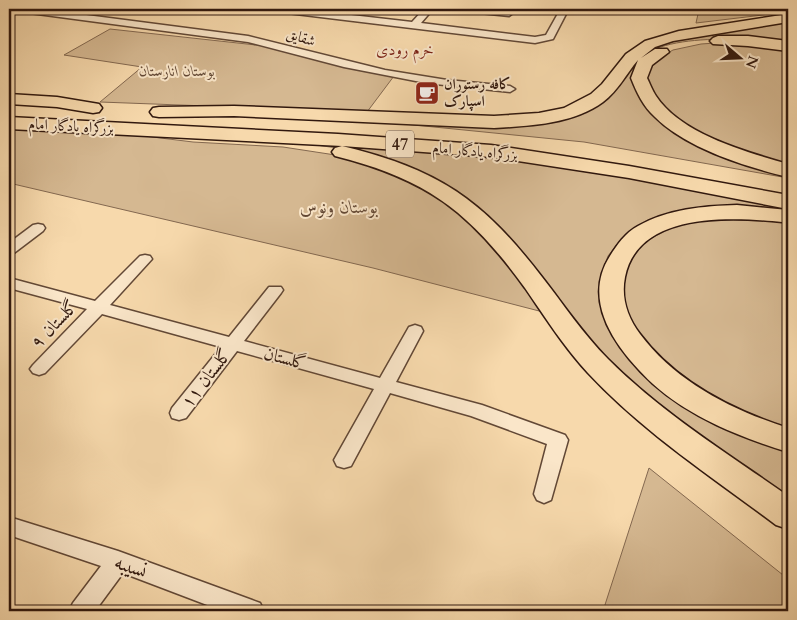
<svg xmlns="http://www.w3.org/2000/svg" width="797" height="620" viewBox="0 0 797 620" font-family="Cardo,Amiri,serif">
<rect width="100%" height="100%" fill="#f7d9ac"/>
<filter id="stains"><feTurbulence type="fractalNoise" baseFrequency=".004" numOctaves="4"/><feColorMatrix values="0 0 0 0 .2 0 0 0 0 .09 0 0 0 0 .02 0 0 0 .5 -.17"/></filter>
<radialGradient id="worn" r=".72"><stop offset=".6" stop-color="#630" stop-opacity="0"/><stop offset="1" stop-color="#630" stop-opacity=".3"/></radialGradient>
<g fill="#d5b891" stroke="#836850">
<path d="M693,9H788V12L696,23L698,14Z"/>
<path d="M788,20V44C752,38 595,25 642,101L761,167L788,174V178L584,142L404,124H480L571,114L648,49L680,38Z"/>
<path d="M110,29L274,47L344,67L394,76L367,112L100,102L142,67L64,55Z"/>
<path d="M730,42L788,48V167L759,159L700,134L660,105L646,83L648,70L657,59L673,50L701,44Z"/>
<path d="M9,127L128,134L193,142L283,147L355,158L434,189L482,230L543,312L373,268L9,183Z"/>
<path d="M302,143C397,150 493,157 588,170C655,180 722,193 788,208V211L754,207L631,231L618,243L608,256L602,272L600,288L609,325L756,438L788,449V505L687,431L609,366L484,214L464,197L441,182L358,151Z"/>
<path d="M773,218L788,220V431L722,405L661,362L631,325L621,296L624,269L637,248L644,242L674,226L700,219Z"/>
<path d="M649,468L788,579V611H603Z"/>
</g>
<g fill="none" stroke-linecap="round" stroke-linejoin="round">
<defs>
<g id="minor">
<path d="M18,9H40L248,36L385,70L447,80L510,86L515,89L510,92L426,83L344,67L248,42L22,12Z"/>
<path d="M275,9H299L412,22L424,9H433L421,23L535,37L546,35L560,10L563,9L567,12L553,39L535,43L279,12Z"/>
<path d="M466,9C479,9 503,5 513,13L509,16L470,12Z"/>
<path d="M38,224L43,225L45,228L43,231L14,253L9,254V243L33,225Z"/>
<path d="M145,255L150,256L152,259L110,305L229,337L269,287H281L283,290L281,293L244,341L380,378L409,327L415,325L421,327L423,331L396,382L482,405L565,435L568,440L551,500L544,503L537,500L534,494L547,444L471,416L390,393L351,466L344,468L337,466L334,460L374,389L237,351L186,418L179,420L172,418L170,413L172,408L221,347L102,314L45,373L39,375L33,373L30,369L33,365L87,309L9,288V278L95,301L140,256Z"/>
<path d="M9,517L118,551L252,600L260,603L264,611H223L123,573L95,611H69L73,603L101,566L9,535Z"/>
</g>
<g id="trunk">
<path d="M788,14V22L673,41L655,47L641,58L655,49H667L669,52L652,65L647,78C650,84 652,90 656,96C681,134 746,152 788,164V177C746,167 686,148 655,117C643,106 637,93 631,78L638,60C626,74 618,91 603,102C573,124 530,126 494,128L234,116L159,117L153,116L150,112L153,108L159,107L234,106L494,116L539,113L564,108L591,94L602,84L626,54L645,41L679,31Z"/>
<path d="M718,36H748L788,41V51L748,46L713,44L710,41L713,38Z"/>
<path d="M9,94L57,97L99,104L102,108L99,112L93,113L57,107L9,104Z"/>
<path d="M9,117L338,134L491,145L629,166L788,195V209L629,178L491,157L342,146C438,169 482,199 542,277C564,305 583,334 608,359C662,413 727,453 788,496V529L776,525C712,477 643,432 588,373C564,347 545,317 525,288C470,212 427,179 335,156L332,152L335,148L342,146L9,129Z"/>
<path d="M737,205L788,210V220L782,222C732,217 638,211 625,277C621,297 627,317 640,334C676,382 732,410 788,428V452C740,437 691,418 653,384C619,352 580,303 610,256C617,245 625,233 638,226C668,209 703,206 737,205Z"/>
</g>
</defs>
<use href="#minor" stroke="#624836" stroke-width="3"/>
<use href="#trunk" stroke="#31180e" stroke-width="3"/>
<use href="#minor" fill="#fae6c9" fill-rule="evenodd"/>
<use href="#trunk" fill="#f7d9ac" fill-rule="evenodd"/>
</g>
<defs>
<symbol id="cafe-square" viewBox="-11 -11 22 22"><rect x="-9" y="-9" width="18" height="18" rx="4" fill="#8f2418" stroke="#fae6c9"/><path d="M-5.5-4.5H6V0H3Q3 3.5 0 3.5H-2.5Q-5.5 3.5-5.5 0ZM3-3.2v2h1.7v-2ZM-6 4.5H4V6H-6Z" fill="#fff"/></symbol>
</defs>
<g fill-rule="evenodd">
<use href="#cafe-square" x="413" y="79" width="28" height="28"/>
</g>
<g text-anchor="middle" stroke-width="4" stroke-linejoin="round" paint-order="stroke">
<g font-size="15" fill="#31180e" stroke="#fae6c9">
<text transform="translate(301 37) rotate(18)" y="5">شقایق</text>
<text transform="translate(71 126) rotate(3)" y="5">بزرگراه یادگار امام</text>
<text transform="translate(475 151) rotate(5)" y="5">بزرگراه یادگار امام</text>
</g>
<g font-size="15" font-style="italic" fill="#624835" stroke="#fae6c9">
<text x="177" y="76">بوستان انارستان</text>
</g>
<g font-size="15" font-weight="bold" fill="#31180e" stroke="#fae6c9" text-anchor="start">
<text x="444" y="89">کافه رستوران<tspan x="444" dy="17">اسپارک</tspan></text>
</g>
<g font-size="16" fill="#7a1f14" stroke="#fae6c9">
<text x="405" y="55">خرم رودی</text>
</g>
<rect fill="#fae6c9" stroke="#6d5646" stroke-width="1" x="386" y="130.5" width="28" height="27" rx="4"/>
<g font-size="16" font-weight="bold" fill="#31180e">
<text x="400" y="150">47</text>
</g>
<g font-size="18" font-style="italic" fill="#624835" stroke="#fae6c9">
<text x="339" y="213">بوستان ونوس</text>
</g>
<g font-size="18" fill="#31180e" stroke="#fae6c9">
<text transform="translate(54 324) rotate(-46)" y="6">گلستان ۹</text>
<text transform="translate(285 358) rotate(15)" y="6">گلستان</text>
<text transform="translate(206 378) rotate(-52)" y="6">گلستان ۱۱</text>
</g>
<g font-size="21" fill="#31180e" stroke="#fae6c9">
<text transform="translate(131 566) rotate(20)" y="7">نسیبه</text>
</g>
</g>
<rect width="797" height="620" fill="none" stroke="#f7d9ac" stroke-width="30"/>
<rect x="10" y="10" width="777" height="600" fill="none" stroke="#31180e" stroke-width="2.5"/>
<rect x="15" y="15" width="767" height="590" fill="none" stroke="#31180e"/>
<g transform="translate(740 58) rotate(109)" stroke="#fae6c9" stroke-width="4" paint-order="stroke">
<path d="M0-4L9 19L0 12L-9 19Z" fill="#31180e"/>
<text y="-8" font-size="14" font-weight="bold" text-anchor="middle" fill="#31180e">N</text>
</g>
<rect width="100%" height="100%" filter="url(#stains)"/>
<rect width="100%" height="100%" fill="url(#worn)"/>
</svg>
